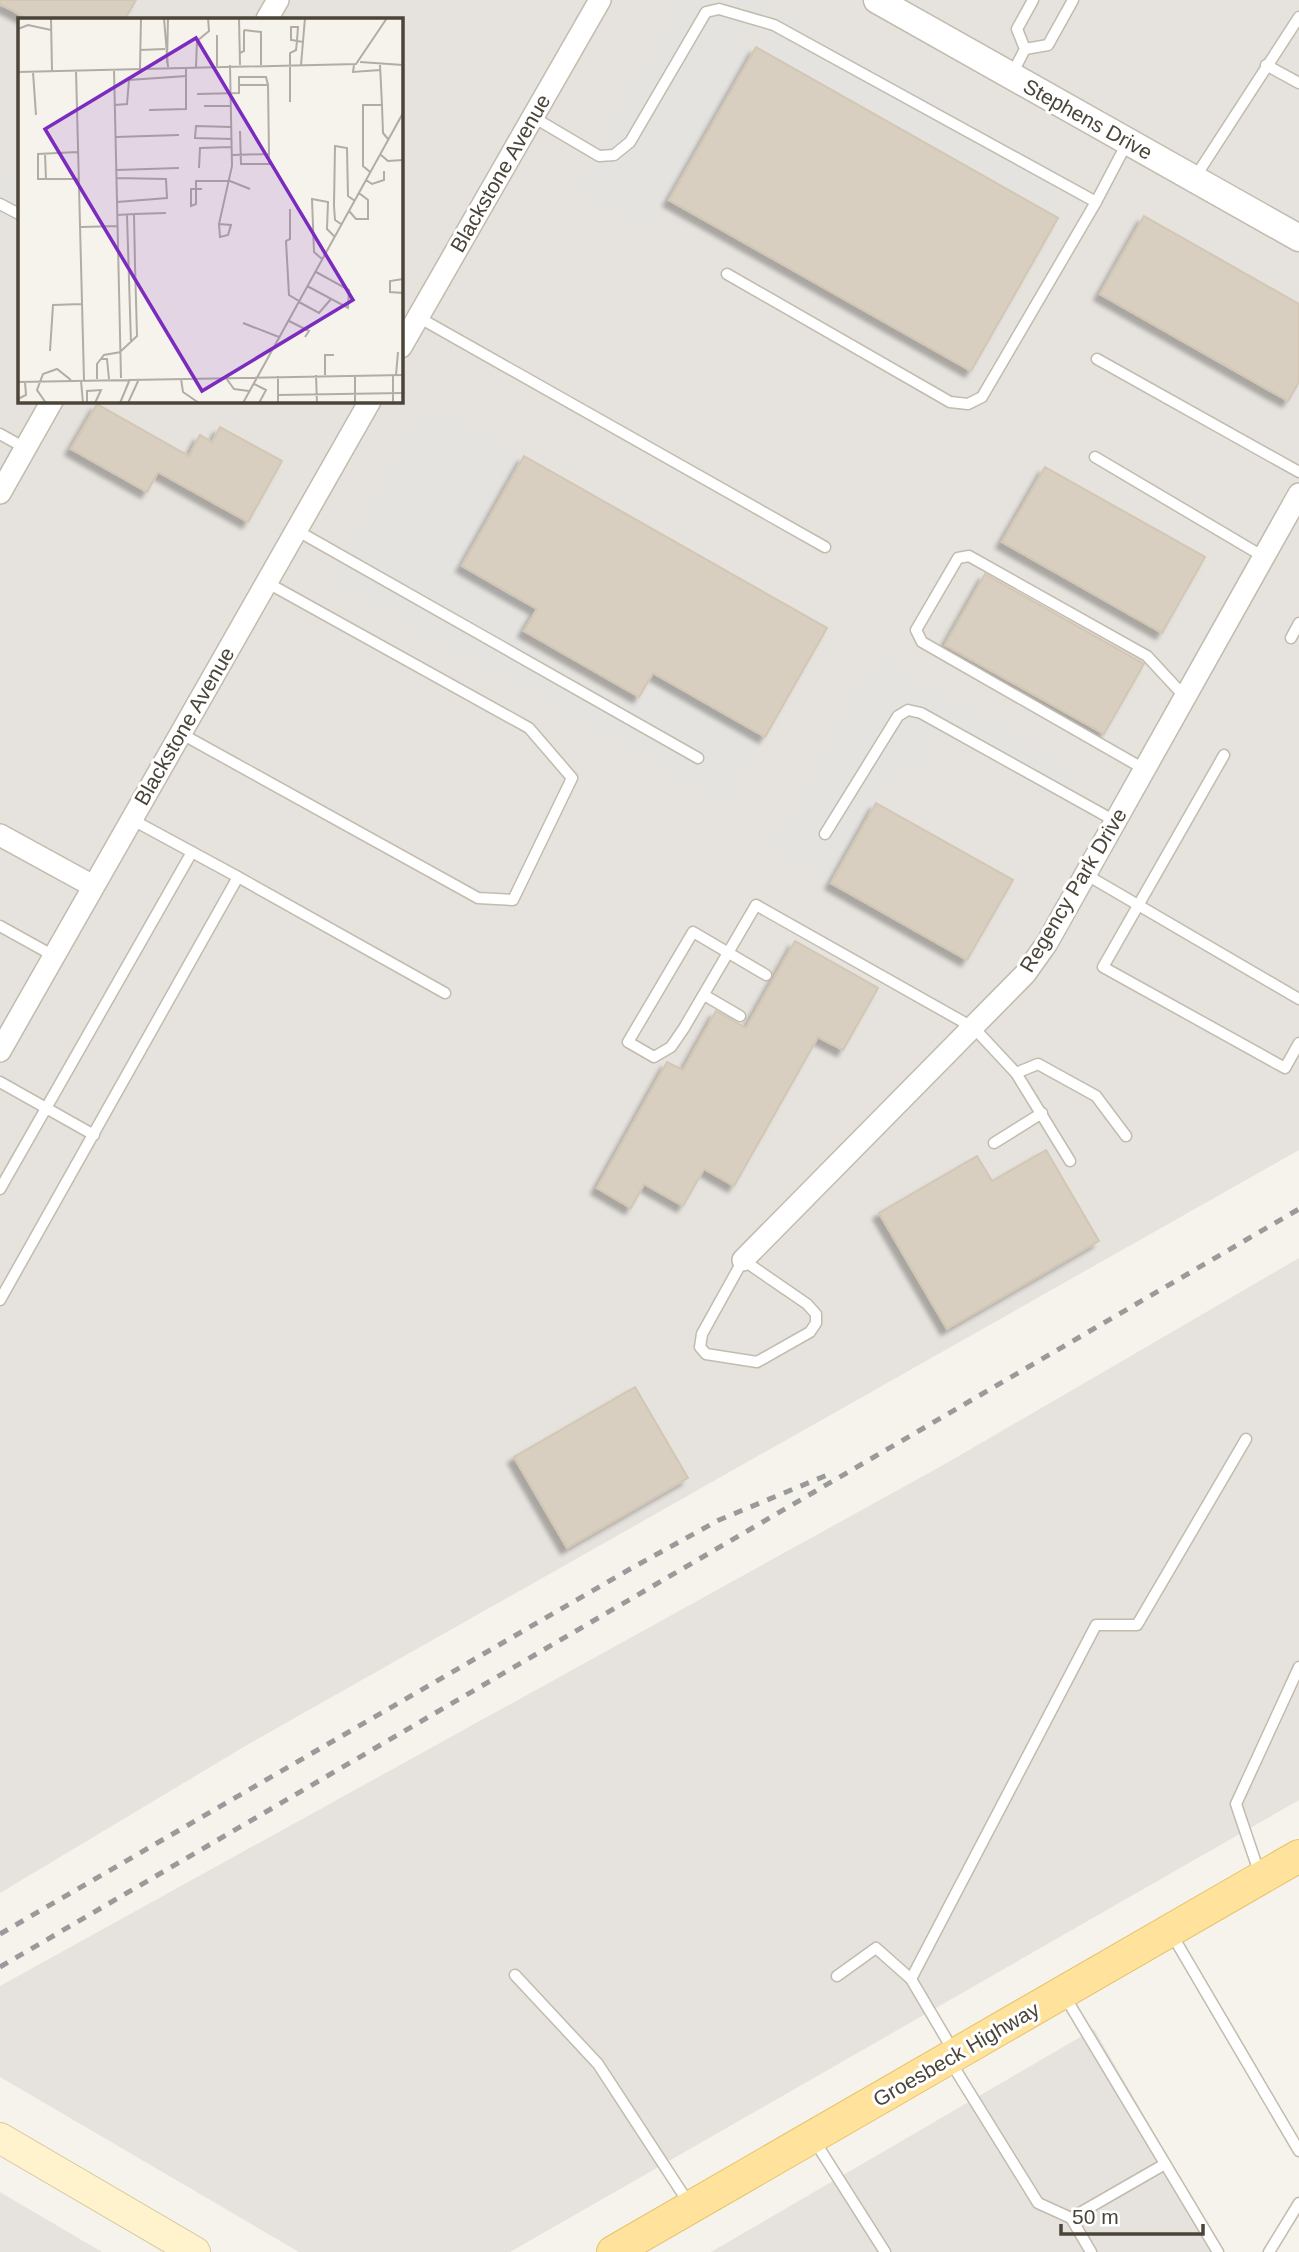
<svg xmlns="http://www.w3.org/2000/svg" width="1299" height="2252" viewBox="0 0 1299 2252" font-family="Arial,sans-serif">
  <style>
    .industrial { fill: #e6e2dd; fill-rule: evenodd }
    .parking { fill: #e5e3e0 }
    .building { fill: #d8cfc1; stroke: #d3c7b4; stroke-width: 2; filter: url(#shadow) }
    .lines { fill: none; stroke-linecap: round; stroke-linejoin: round }
    .service-casing { stroke: #c2bbae; stroke-width: 13 }
    .minor-casing { stroke: #c2bbae; stroke-width: 24 }
    .tertiary-casing { stroke: #c2bbae; stroke-width: 29 }
    .secondary-casing { stroke: #d6c79b; stroke-width: 32 }
    .primary-casing { stroke: #e6c16a; stroke-width: 34 }
    .service { stroke: #fff; stroke-width: 10 }
    .minor { stroke: #fff; stroke-width: 21 }
    .tertiary { stroke: #fff; stroke-width: 26 }
    .secondary { stroke: #fff3cd; stroke-width: 30 }
    .primary { stroke: #ffe39c; stroke-width: 32 }
    .rail { stroke: #9a9a9a; stroke-width: 5; stroke-dasharray: 9 9; stroke-linecap: butt }
    .labels { text-anchor: middle; dominant-baseline: central; stroke-width: 6; stroke-linejoin: round; paint-order: stroke }
    .street-label { font-size: 21px; fill: #4b4439; stroke: #fff }
    .inset-road { fill: none; stroke: #b2ada4; stroke-width: 2 }
    .view { fill: #7b2cbf; fill-opacity: 0.15; stroke: #7b2cbf; stroke-width: 3.5 }
    .inset-edge { fill: none; stroke: #4b4439; stroke-width: 3.5 }
  </style>
  <defs>
    <filter id="shadow"><feDropShadow dx="-6" dy="6" stdDeviation="2" flood-color="#0004"/></filter>
  </defs>
  <rect width="100%" height="100%" fill="#f6f3ec"/>
  <!-- industrial -->
  <g class="industrial">
    <path d="M0,0H1299V1150L247,1745L0,1893ZM19,19H401V401H19Z"/>
    <path d="M1299,1258V1800L510,2252H299L0,2077V1986L945,1464Z"/>
    <path d="M1094,2029L1223,2252H711Z"/>
    <path d="M0,2192L102,2252H0Z"/>
  </g>
  <!-- parking -->
  <g class="parking">
    <path d="M682,0H757L1068,176L1048,212L758,48L766,35L751,26L743,33L740,46L750,53L650,233L573,190Z"/>
    <path d="M0,173L19,184V197L0,230Z"/>
    <path d="M428,403L524,457L462,565L536,608L519,638L521,644L627,703L631,701L636,704L652,674L763,738L728,799L723,801L329,579Z"/>
    <path d="M878,656L1077,769L1058,801L962,744L946,740L935,742L927,749L913,774L901,768L880,805L876,804L831,883L770,847Z"/>
  </g>
  <!-- building -->
  <g class="building">
    <path d="M0,0H136L125,19H28L0,4Z"/>
    <path d="M756,47L1058,218L971,371L669,200Z"/>
    <path d="M1144,216L1299,304V382L1288,401L1100,294Z"/>
    <path d="M97,404L189,456L200,435L212,442L220,427L282,461L248,522L158,472L147,492L71,449Z"/>
    <path d="M524,456L827,628L765,737L653,673L639,697L524,631L537,609L462,566Z"/>
    <path d="M1045,467L1205,557L1162,633L1002,542Z"/>
    <path d="M985,574L1144,664L1104,734L945,645Z"/>
    <path d="M876,803L1013,880L967,960L831,883Z"/>
    <path d="M795,941L878,988L843,1050L818,1037L734,1186L704,1169L683,1206L644,1184L631,1208L597,1188L667,1062L683,1070L716,1011L746,1028Z"/>
    <path d="M1046,1150L1099,1241L947,1329L879,1213L977,1156L992,1181Z"/>
    <path d="M635,1387L688,1478L567,1548L514,1457Z"/>
  </g>
  <g class="lines">
    <!-- service casing -->
    <g class="service-casing">
      <g id="service">
        <path d="M1025,49L1048,45L1073,0"/>
        <path d="M1266,65L1299,83"/>
        <path d="M1011,76L1025,49L1017,29L1033,0"/>
        <path d="M533,117L599,156L614,155L630,142L706,12L719,9L774,25L1096,202L1128,141"/>
        <path d="M1194,179L1299,17"/>
        <path d="M0,204L19,214"/>
        <path d="M727,274L950,402L968,404L982,397L1096,202"/>
        <path d="M418,317L825,547"/>
        <path d="M1097,359L1299,472"/>
        <path d="M0,434L25,448"/>
        <path d="M1095,457L1264,557"/>
        <path d="M296,530L698,758"/>
        <path d="M1291,638L1299,623"/>
        <path d="M180,733L478,898L513,900L572,778L529,728L266,582"/>
        <path d="M1224,755L1103,967L1285,1068L1299,1043"/>
        <path d="M1144,769L922,642L916,630L958,558L969,556L1147,656L1185,697"/>
        <path d="M825,834L898,716L908,710L921,713L1115,821"/>
        <path d="M1085,874L1299,999"/>
        <path d="M238,877L445,993"/>
        <path d="M0,926L54,956"/>
        <path d="M766,975L693,932L628,1042L654,1057L671,1047L684,1028L756,905L974,1028L1016,1073L1070,1161"/>
        <path d="M704,995L740,1016"/>
        <path d="M1016,1073L1038,1064L1096,1096L1126,1136"/>
        <path d="M0,1082L94,1135"/>
        <path d="M994,1143L1042,1113"/>
        <path d="M0,1189L192,852"/>
        <path d="M743,1260L807,1304L816,1314V1323L810,1332L757,1362L706,1354L700,1347L702,1334Z"/>
        <path d="M0,1300L238,877L131,819"/>
        <path d="M1260,1875L1236,1804L1299,1667"/>
        <path d="M1171,1933L1299,2151"/>
        <path d="M515,1975L598,2064L690,2205"/>
        <path d="M837,1976L876,1948L911,1979"/>
        <path d="M1064,1995L1218,2252"/>
        <path d="M954,2052L911,1979L1096,1625H1137L1246,1439"/>
        <path d="M950,2061L1038,2203L1071,2218L1165,2164"/>
        <path d="M814,2140L885,2252"/>
        <path d="M1071,2218L1091,2252"/>
        <path d="M1269,2252L1299,2203"/>
      </g>
    </g>
    <!-- minor casing -->
    <g class="minor-casing">
      <g id="minor">
        <path d="M267,19L278,0"/>
        <path d="M401,347L600,0"/>
        <path d="M0,493L52,401"/>
        <path d="M0,835L93,886"/>
        <path d="M0,1051L370,401"/>
        <path d="M743,1260L1025,974L1047,943L1299,494"/>
      </g>
    </g>
    <!-- tertiary casing -->
    <g class="tertiary-casing">
      <path id="tertiary" d="M877,0L1299,238"/>
    </g>
    <!-- secondary casing -->
    <g class="secondary-casing">
      <path id="secondary" d="M0,2138L195,2252"/>
    </g>
    <!-- primary casing -->
    <g class="primary-casing">
      <path id="primary" d="M613,2252L1299,1856"/>
    </g>
    <!-- service -->
    <use href="#service" class="service"/>
    <!-- minor -->
    <use href="#minor" class="minor"/>
    <!-- tertiary -->
    <use href="#tertiary" class="tertiary"/>
    <!-- secondary -->
    <use href="#secondary" class="secondary"/>
    <!-- primary -->
    <use href="#primary" class="primary"/>
    <!-- rail -->
    <g class="rail">
      <path d="M0,1934L630,1569L719,1520L832,1473"/>
      <path d="M0,1967L1299,1209"/>
    </g>
  </g>
  <g class="labels">
    <!-- street labels -->
    <g class="street-label">
      <text transform="translate(1088 119) rotate(29)">Stephens Drive</text>
      <text transform="translate(500 173) rotate(-60)">Blackstone Avenue</text>
      <text transform="translate(184 726) rotate(-60)">Blackstone Avenue</text>
      <text transform="translate(1073 890) rotate(-59)">Regency Park Drive</text>
      <text transform="translate(956 2054) rotate(-30)">Groesbeck Highway</text>
    </g>
  </g>
  <!-- overview -->
  <g transform="translate(18 18)">
    <rect width="385" height="385" fill="#f6f3ec"/>
    <path class="inset-road" d="M33,0L34,53M146,0L150,49M221,0L222,47M0,11L10,7L33,12M226,12L243,14V47M199,17V48M122,32L147,31M222,35L226,33V12M342,44L385,47M149,45L150,0M283,47L287,0M336,47L335,54L362,52M362,47L364,87M178,49L179,23L191,13L190,0M122,50L123,0M96,51L103,360M58,52L66,362M0,54L338,46L369,0M15,54L18,97M221,67V59H248L250,67M179,76L221,75V67H250L251,136L214,137M272,84V35L278,32L279,23L280,9H273V22H274L279,23L285,24M97,87L109,86L111,62L168,58V49M186,88H213M131,92L168,91V58M213,109L178,108L177,120L214,121M222,113L223,146H251V136M98,119L161,117M60,134L20,136V161H61M27,135L28,162M363,137L370,143L385,142M181,150L182,130L214,129M98,152L161,150M352,154L345,148V87H364L365,115L370,121M98,160L148,161L149,180L99,184M348,162L354,166L366,162V153M184,171H173V188L178,186V163H212L232,171M272,191V221L268,223L271,277L281,283M331,193L338,201H350V182L341,175M116,196L148,195M99,197L116,196L117,247L119,318L103,333M109,197L113,325M201,206L213,207L210,217L202,219L201,206L214,148L212,47M323,206L317,202L316,188L317,128L329,130L330,178L337,183M63,209L100,208M304,241L296,234L294,181L310,184L309,211L317,219M385,261L372,263V274L385,275M289,268L330,290L331,272L298,254M281,284L301,295L313,281M271,303L291,313L287,319M225,305L261,319M32,333L35,287L64,286M84,341H89L91,361M298,357L299,385M307,357V337H316M375,357V385M378,357L380,334M260,358V385M337,358V385M208,360L216,371L231,373M79,361V346L86,337L103,334M163,361L165,374L181,385M63,363L65,385M0,364L385,357M236,366L248,372L241,385M260,377L385,375M0,381L8,377L7,364M28,385L19,372L25,356L39,351L53,362M69,385V373L83,372L77,385M102,385L112,361M110,385L121,361M225,385L385,95"/>
    <path class="view" d="M178,20L335,282L184,373L27,111Z"/>
    <rect width="385" height="385" class="inset-edge"/>
  </g>
  <!-- scale -->
  <path d="M1061 2224v10h142v-10" fill="none" stroke="#4b4439" stroke-width="3.5"/>
  <text x="1072" y="2224" font-size="21" fill="#4b4439" stroke="#ffffff" stroke-width="5" paint-order="stroke">50 m</text>
</svg>
